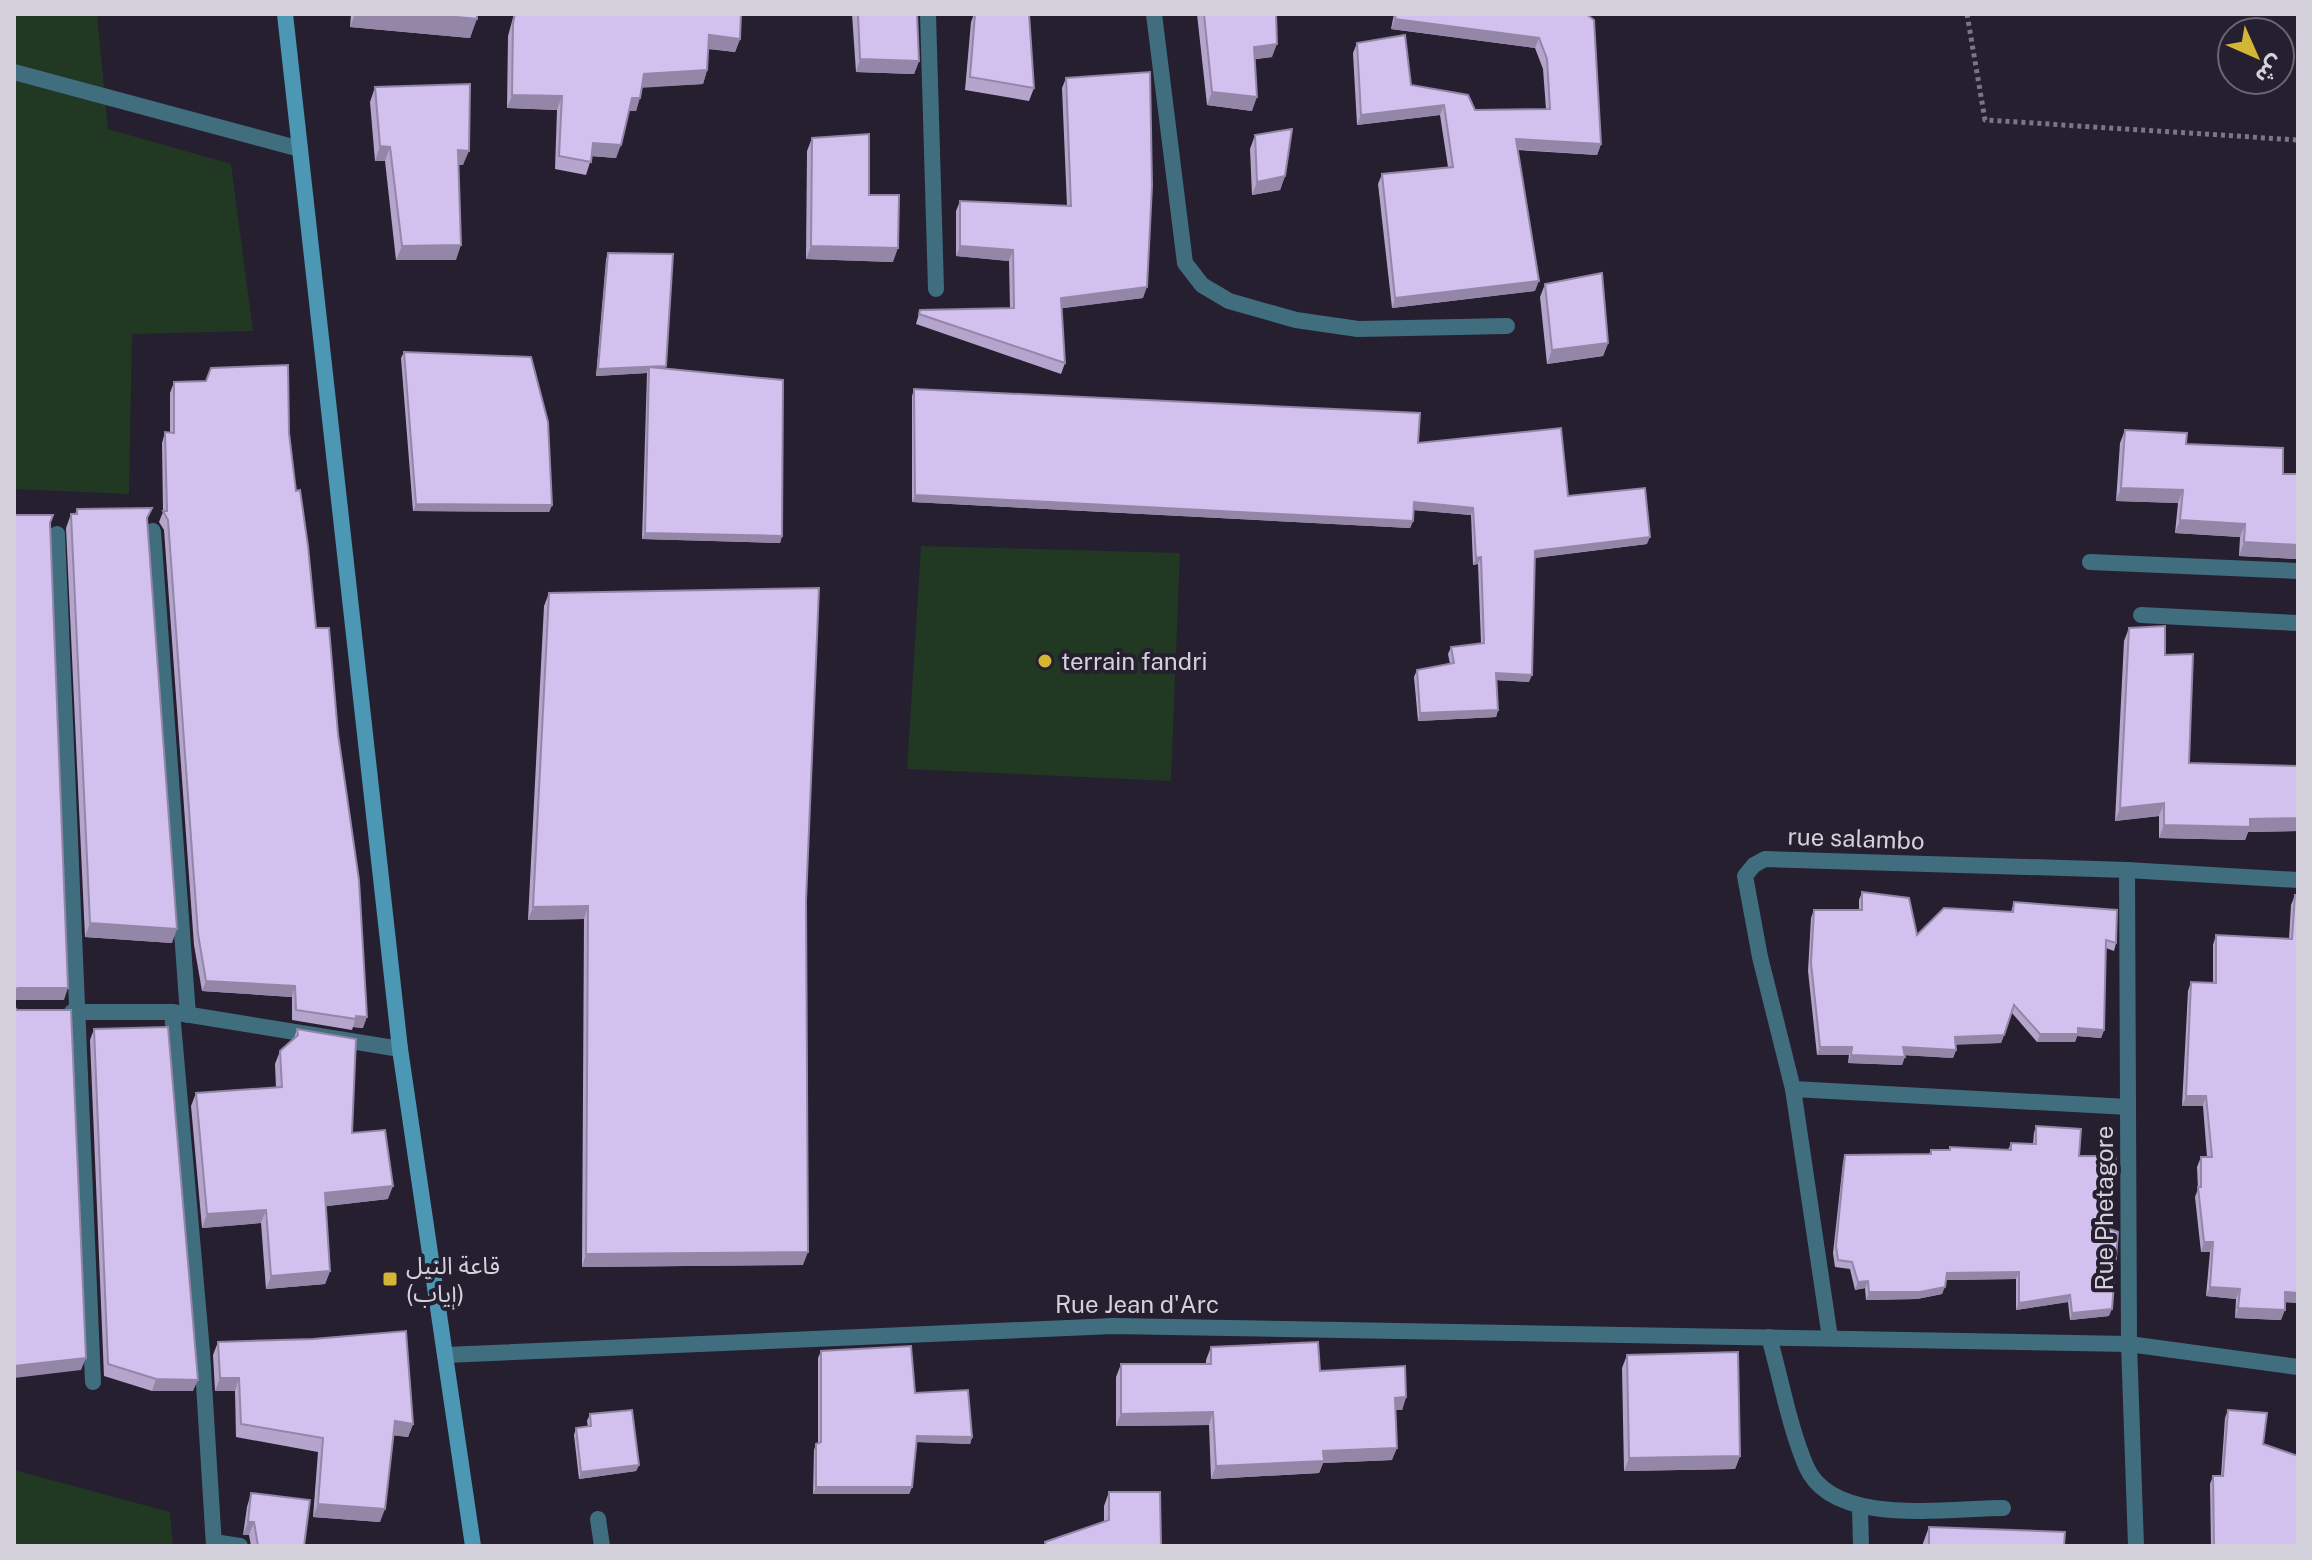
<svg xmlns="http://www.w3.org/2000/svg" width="2312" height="1560" viewBox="0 0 2312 1560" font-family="'Public Sans','Noto Sans Arabic',sans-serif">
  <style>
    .green { fill: #213822 }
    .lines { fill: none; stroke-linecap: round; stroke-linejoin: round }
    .path { stroke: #7b7684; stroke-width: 5; stroke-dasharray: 4 4; stroke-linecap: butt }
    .service { stroke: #406e7f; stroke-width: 16 }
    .minor { stroke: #406e7f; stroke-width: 16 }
    .secondary { stroke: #4c98b4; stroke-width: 16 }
    .wall { fill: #b5a5cd }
    .shaded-wall { fill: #9386a7 }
    .building { fill: #d2c0ee; stroke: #9386a7; stroke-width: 2 }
    .poi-dot { fill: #d3b635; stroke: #251f2f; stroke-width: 3 }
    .labels { text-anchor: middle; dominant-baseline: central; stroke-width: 8; stroke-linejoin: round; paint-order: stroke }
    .poi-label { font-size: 24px; fill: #d5d1dc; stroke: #251f2f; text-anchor: start }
    .street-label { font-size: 24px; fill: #d5d1dc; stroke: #251f2f }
  </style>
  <rect width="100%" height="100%" fill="#251f2f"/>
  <!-- green -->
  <g class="green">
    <path d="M14,14H97L108,129L231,164L253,331L132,334L129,494L14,489Z"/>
    <path d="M921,546L1180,553L1171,781L907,769Z"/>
    <path d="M14,1470L170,1512L173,1546H14Z"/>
  </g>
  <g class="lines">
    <!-- path -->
    <path class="path" d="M1967,14L1985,120L2298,140"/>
    <!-- service -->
    <g class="service">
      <path d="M1769,1337C1781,1379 1789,1426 1806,1466C1832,1528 1948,1508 2003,1508"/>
      <path d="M1860,1509L1861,1546"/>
    </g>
    <!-- minor -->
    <g class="minor">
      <path d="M928,14L936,289"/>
      <path d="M1154,14L1185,263L1202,285L1229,301L1296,320L1358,329L1507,326"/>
      <path d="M14,72L300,149"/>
      <path d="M153,531L188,1015"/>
      <path d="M57,534L93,1382"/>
      <path d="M2090,562L2298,571"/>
      <path d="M2141,615L2298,623"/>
      <path d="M2127,870L2129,1344L2136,1546"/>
      <path d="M72,1012H172L400,1049"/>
      <path d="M172,1012L202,1352L214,1546"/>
      <path d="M1793,1089L2128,1107"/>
      <path d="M1830,1338L1793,1089L1760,957L1745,876L1754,865L1765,859L2127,870L2298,880"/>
      <path d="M445,1355L1113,1326L2129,1344L2298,1367"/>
      <path d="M598,1519L602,1546"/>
      <path d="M214,1542L240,1546"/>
    </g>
    <!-- secondary -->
    <path class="secondary" d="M285,14L400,1049L473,1546"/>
  </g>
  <!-- wall -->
  <g class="wall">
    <path d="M351,14H477L470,38L350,27Z"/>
    <path d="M514,14H741L740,39L735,52L708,49L707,70L703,84L642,87L636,111H629L616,158L592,156L586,175L555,169L557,110L507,108L508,36Z"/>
    <path d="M852,14H917L919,61L914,74L856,72Z"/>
    <path d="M974,14H1029L1034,88L1029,101L965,90L971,22Z"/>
    <path d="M1197,14H1276L1272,57L1255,59L1252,111L1207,105Z"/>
    <path d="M1394,14H1586L1601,144L1597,155L1518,150L1535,291L1392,308L1378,184L1382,174L1448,167L1440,115L1357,125L1353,53L1357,43L1411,85L1475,110L1546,109L1543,69L1535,48L1391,29Z"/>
    <path d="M1066,78L1143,298L1062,308L1065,363L1061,374L916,324L920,310L1010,308L1009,261L956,256V211L960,201L1067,206L1062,88Z"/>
    <path d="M375,87L463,165H458L456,260H396L385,161H375L370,102Z"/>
    <path d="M1255,135L1285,176L1280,190L1252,195L1250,149Z"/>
    <path d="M812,138L869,195L893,262L806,259L807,151Z"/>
    <path d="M608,253L666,366L665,368L782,536L780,543L642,539L647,373L596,376L606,260Z"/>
    <path d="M1545,284L1608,343L1603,356L1547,364L1540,297Z"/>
    <path d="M404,352L552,505L549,512L413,511L401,358Z"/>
    <path d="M174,382L289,433L296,491L316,628L363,1028L353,1027L352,1030L292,1020V997L202,991L194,945L164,530L159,522L163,512L162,443L165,432L170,433V393Z"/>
    <path d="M914,389L1418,443L1568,496L1647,544L1535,558L1529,682L1496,680L1498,710L1496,717L1418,721L1414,677L1417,670L1450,664L1448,654L1451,647L1481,643L1478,564L1473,565L1471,515L1414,510L1413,521L1410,528L912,502V396Z"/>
    <path d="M2125,430L2186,444L2283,474H2298V559L2239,556L2240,537L2175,533L2178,503L2116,501L2120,443Z"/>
    <path d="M77,509L147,521L172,943L85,937L66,528L71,514H75Z"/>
    <path d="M549,593L806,901L803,1265L582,1267L584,919L528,920L544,606Z"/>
    <path d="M2129,628L2165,655L2189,763L2298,766V831L2248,832L2245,840L2159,838V816L2115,821L2124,641Z"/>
    <path d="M1862,892L1917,935L2011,912L2014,902L2116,943L2114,951L2106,948L2104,1030L2101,1038L2077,1036L2075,1042H2037L2012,1013L2001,1043L1955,1044L1956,1050L1953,1058L1905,1055L1902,1065L1848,1063L1849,1055H1817L1808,971L1811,918L1814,910H1859V900Z"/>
    <path d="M2295,895L2298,1303L2285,1302L2281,1320L2235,1318L2236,1299L2206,1296L2210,1252H2201L2195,1197L2198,1189L2197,1167L2201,1157H2207L2203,1106H2182L2188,991L2191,982L2213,983V945L2216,935L2289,939L2291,905Z"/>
    <path d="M94,1029L193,1391H152L104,1376L90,1040Z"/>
    <path d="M297,1029L388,1199L326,1206L330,1271L325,1284L266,1289L261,1223L202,1228L191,1106L196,1093L276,1088L275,1064L280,1051L294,1038Z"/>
    <path d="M2036,1126L2079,1156L2110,1229L2109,1316L2070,1320L2068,1302L2016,1310V1279L1946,1280L1942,1294L1917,1299L1866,1300L1865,1288L1855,1290L1850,1269L1835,1267L1833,1253L1843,1162L1845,1155L1929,1154L1931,1150H1949L1950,1147L2008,1150L2011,1143L2033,1144L2034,1133Z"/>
    <path d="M218,1342L413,1424L408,1437L393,1435L380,1522L313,1517L318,1452L236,1437L235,1391H215L213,1355Z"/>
    <path d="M1211,1347L1320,1371L1406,1397L1402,1410H1395L1392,1460L1323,1463L1319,1473L1211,1479L1209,1425L1116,1426V1377L1121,1364H1206V1360Z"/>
    <path d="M821,1351L915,1393L972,1437L970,1444L917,1442L912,1487L909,1494H813L814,1450L816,1444L818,1443V1358Z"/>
    <path d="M1627,1355L1740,1456L1735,1469L1624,1471L1622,1368Z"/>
    <path d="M2228,1410L2263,1444L2298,1546H2211L2210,1484L2213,1476H2221L2225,1418Z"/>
    <path d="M590,1414L639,1465L636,1471L579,1479L574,1435L576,1428L588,1427L587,1421Z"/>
    <path d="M1109,1492L1161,1546H1044L1045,1542L1104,1522V1506Z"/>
    <path d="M251,1493L304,1546H251L249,1535H243L247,1507Z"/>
    <path d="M1929,1527L2064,1546H1922Z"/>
  </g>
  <!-- shaded-wall -->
  <g class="shaded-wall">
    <path d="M355,14H426L477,19L470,38L350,27Z"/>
    <path d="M1395,19L1539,38L1535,48L1391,29Z"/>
    <path d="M709,35L740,39L735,52L704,48Z"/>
    <path d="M1277,44L1272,57L1250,60L1254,47Z"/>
    <path d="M860,59L919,61L914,74L856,72Z"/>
    <path d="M707,70L703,84L639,88L644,74Z"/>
    <path d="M1212,92L1257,97L1252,111L1207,105Z"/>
    <path d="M512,95L562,96L557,110L507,108Z"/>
    <path d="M632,98H640L636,111H627Z"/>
    <path d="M1444,105L1440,115L1357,125L1361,115Z"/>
    <path d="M1516,139L1601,144L1597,155L1512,149Z"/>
    <path d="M593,143L621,145L616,158L589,156Z"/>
    <path d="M380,146L390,147L385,161H375Z"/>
    <path d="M458,150L469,151L463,165H452Z"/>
    <path d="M1285,176L1280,190L1252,195L1257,182Z"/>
    <path d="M461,245L456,260H396L402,246Z"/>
    <path d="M811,246L898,248L893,262L806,259Z"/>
    <path d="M960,246L1013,250L1009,261L956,256Z"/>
    <path d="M1539,281L1535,291L1392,308L1395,298Z"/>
    <path d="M1147,287L1143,298L1057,309L1061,298Z"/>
    <path d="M1608,343L1603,356L1547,364L1552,350Z"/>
    <path d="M666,366L663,373L649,367L647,373L596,376L598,369Z"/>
    <path d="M2121,488L2183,490L2178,503L2116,501Z"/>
    <path d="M915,495L1413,521L1410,528L912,502Z"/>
    <path d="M1414,502L1473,508L1471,515L1412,510Z"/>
    <path d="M416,504L552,505L549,512L413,511Z"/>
    <path d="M2180,520L2245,524L2240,537L2175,533Z"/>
    <path d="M645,533L782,536L780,543L642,539Z"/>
    <path d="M1650,537L1647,544L1532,558L1535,551Z"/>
    <path d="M2244,542L2298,545V559L2239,556Z"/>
    <path d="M1481,557L1478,564L1473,565L1476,558Z"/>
    <path d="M1496,673L1532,675L1529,682L1493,680Z"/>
    <path d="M1498,710L1496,717L1418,721L1420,713Z"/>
    <path d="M2164,803L2159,816L2115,821L2120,808Z"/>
    <path d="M2298,818V831L2248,832L2245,840L2159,838L2164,825L2250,819Z"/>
    <path d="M588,906L584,919L528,920L533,907Z"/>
    <path d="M90,923L177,929L172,943L85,937Z"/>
    <path d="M206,981L295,986L292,997L202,991Z"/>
    <path d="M18,988H68L64,1000H14V990Z"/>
    <path d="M356,1016L367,1017L363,1028L353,1027Z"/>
    <path d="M2078,1028L2104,1030L2101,1038L2077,1036L2075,1042H2037L2040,1034Z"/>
    <path d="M2004,1035L2001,1043L1952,1045L1955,1037Z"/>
    <path d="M1820,1047H1852L1849,1055H1817Z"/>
    <path d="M1903,1047L1956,1050L1953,1058L1900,1055Z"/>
    <path d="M1851,1055L1905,1057L1902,1065L1848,1063Z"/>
    <path d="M2186,1096H2206L2203,1106H2182Z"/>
    <path d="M393,1186L388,1199L320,1207L325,1193Z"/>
    <path d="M266,1210L261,1223L202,1228L207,1214Z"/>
    <path d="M2204,1242H2213L2210,1252H2201Z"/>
    <path d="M808,1252L803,1265L582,1267L586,1254Z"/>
    <path d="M330,1271L325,1284L266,1289L271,1276Z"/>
    <path d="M2019,1272L2016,1279L1944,1280L1947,1273Z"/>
    <path d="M1868,1281L1865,1288L1855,1290L1858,1282Z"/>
    <path d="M1945,1287L1942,1294L1917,1299L1866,1300L1869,1292Z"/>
    <path d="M2210,1287L2240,1289L2236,1299L2206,1296Z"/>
    <path d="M2285,1292L2298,1293V1303L2282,1302Z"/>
    <path d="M2070,1295L2068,1302L2016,1310L2019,1303Z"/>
    <path d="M2238,1308L2285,1310L2281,1320L2235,1318Z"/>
    <path d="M2112,1309L2109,1316L2070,1320L2072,1313Z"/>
    <path d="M86,1358L81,1370L14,1378V1366Z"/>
    <path d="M220,1378H239L235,1391H215Z"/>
    <path d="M156,1379L198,1380L193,1391H152Z"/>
    <path d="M1406,1397L1402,1410H1390L1395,1398Z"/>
    <path d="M1213,1412L1209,1425L1116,1426L1121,1414Z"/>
    <path d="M395,1421L413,1424L408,1437L390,1435Z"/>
    <path d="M917,1436L972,1437L970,1444L915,1442Z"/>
    <path d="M1397,1448L1392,1460L1323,1463L1319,1473L1211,1479L1216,1466L1323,1451Z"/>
    <path d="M1740,1456L1735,1469L1624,1471L1629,1458Z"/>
    <path d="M639,1465L636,1471L579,1479L581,1472Z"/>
    <path d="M816,1487H912L909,1494H813Z"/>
    <path d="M318,1504L385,1509L380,1522L313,1517Z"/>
    <path d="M248,1522H254L249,1535H243Z"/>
  </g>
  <!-- building -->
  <g class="building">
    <path d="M426,14H477V19Z"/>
    <path d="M515,14H741L740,39L709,35L707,70L644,74L640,98H632L621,145L593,143L591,162L559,156L562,96L512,95L513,23Z"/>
    <path d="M858,14H917L919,61L860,59Z"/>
    <path d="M975,14H1029L1034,88L970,77Z"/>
    <path d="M1204,14H1276L1277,44L1254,47L1257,97L1212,92Z"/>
    <path d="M1396,14H1586L1594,20L1601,144L1516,139L1539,281L1395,298L1382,174L1453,167L1444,105L1361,115L1357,43L1405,35L1411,85L1468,95L1475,110L1550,109L1547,59L1539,38L1395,19Z"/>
    <path d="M1150,72L1152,186L1147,287L1061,298L1065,363L919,314L920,310L1014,308L1013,250L960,246V201L1071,206L1066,78Z"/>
    <path d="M470,84L469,151L458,150L461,245L402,246L390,147L380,146L375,87Z"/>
    <path d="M1292,129L1285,176L1257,182L1255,135Z"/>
    <path d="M869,134V195H899L898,248L811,246L812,138Z"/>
    <path d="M608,253L673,254L666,366L598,369Z"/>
    <path d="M1602,273L1608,343L1552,350L1545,284Z"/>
    <path d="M404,352L531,357L548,422L552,505L416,504Z"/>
    <path d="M288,365L289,433L296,491L300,490L308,546L316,628H329L338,734L359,880L367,1017L356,1016V1019L296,1010L295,986L206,981L198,934L168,520L163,511H167L165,432L174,433V382L206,381L211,368Z"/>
    <path d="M649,367L783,380L782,536L645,533Z"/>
    <path d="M914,389L1420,413L1418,443L1561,428L1568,496L1645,488L1650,537L1535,551L1532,675L1496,673L1498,710L1420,713L1417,670L1454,663L1451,647L1484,643L1481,557L1476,558L1473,508L1414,502L1413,521L915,495Z"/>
    <path d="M2125,430L2187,433L2186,444L2283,448V474H2298V545L2244,542L2245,524L2180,520L2183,490L2121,488Z"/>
    <path d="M152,508L147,518L177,929L90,923L71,514H77V509Z"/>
    <path d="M14,515H53L50,523L68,988H18L14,990Z"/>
    <path d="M819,588L806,901L808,1252L586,1254L588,906L533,907L549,593Z"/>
    <path d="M2165,626V655L2193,654L2189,763L2298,766V818L2250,819V827L2164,825V803L2120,808L2129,628Z"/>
    <path d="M1862,892L1909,898L1917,935L1944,908L2013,912L2014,902L2117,910L2116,943L2106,940L2104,1030L2078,1028V1034H2040L2014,1005L2004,1035L1955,1037L1956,1050L1903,1047L1905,1057L1851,1055L1852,1047H1820L1811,963L1814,910H1862Z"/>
    <path d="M2295,895H2298V1293L2285,1292V1310L2238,1308L2240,1289L2210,1287L2213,1242H2204L2198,1187H2201V1157H2212L2206,1096H2186L2191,982L2216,983V935L2292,939Z"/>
    <path d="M14,1006L17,1010H71L86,1358L14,1366Z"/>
    <path d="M168,1027L198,1380L156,1379L108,1364L94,1029Z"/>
    <path d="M297,1029L356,1039L352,1133L385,1130L393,1186L325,1193L330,1271L271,1276L266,1210L207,1214L196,1093L282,1087L280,1051L298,1035Z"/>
    <path d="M2036,1126L2081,1129L2079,1156H2116L2110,1229L2118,1232L2112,1309L2072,1313L2070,1295L2019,1303V1272L1947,1273L1945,1287L1920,1292H1869L1868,1281L1858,1282L1852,1262L1838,1260L1836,1246L1845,1155L1931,1154V1150H1950V1147L2011,1150V1143L2036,1144Z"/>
    <path d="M406,1331L413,1424L395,1421L385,1509L318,1504L323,1438L241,1424L239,1378H220L218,1342L313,1339Z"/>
    <path d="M1318,1342L1320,1371L1405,1366L1406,1397L1395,1398L1397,1448L1323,1451L1324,1461L1216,1466L1213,1412L1121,1414V1364H1211V1347Z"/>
    <path d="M911,1346L915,1393L968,1390L972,1437L917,1436L912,1487H816V1444L821,1442V1351Z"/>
    <path d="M1738,1352L1740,1456L1629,1458L1627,1355Z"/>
    <path d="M632,1410L639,1465L581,1472L576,1428L591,1426L590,1414Z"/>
    <path d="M2228,1410L2267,1413L2263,1444L2298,1456V1546H2214L2213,1476H2223Z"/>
    <path d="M1109,1492H1160L1161,1546H1046L1045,1542L1109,1520Z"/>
    <path d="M251,1493L310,1500L304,1546H258L254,1522H248Z"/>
    <path d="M1929,1527L2065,1532L2064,1546H1929Z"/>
  </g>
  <!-- markers -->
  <g class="poi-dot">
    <circle cx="1045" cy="661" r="8"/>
    <rect x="382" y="1271" width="16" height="16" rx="4"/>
  </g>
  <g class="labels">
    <!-- poi labels -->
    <g class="poi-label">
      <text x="1061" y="661">terrain fandri</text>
      <text x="406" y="1265">قاعة النيل<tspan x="406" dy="28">(إياب)</tspan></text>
    </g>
    <!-- street labels -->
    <g class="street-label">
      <text transform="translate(1856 838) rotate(2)">rue salambo</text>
      <text transform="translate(2104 1208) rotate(-90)">Rue Phetagore</text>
      <text x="1137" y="1304">Rue Jean d'Arc</text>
    </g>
  </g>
  <!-- border -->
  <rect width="2312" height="1560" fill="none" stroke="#d5d1dc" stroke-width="32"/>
  <!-- north arrow -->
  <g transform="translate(2256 56) rotate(135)"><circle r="38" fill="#251f2f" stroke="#6b6674" stroke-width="2"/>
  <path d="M0-6L14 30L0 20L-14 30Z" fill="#d3b635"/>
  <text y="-12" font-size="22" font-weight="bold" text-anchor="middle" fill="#d5d1dc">ش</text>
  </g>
</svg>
